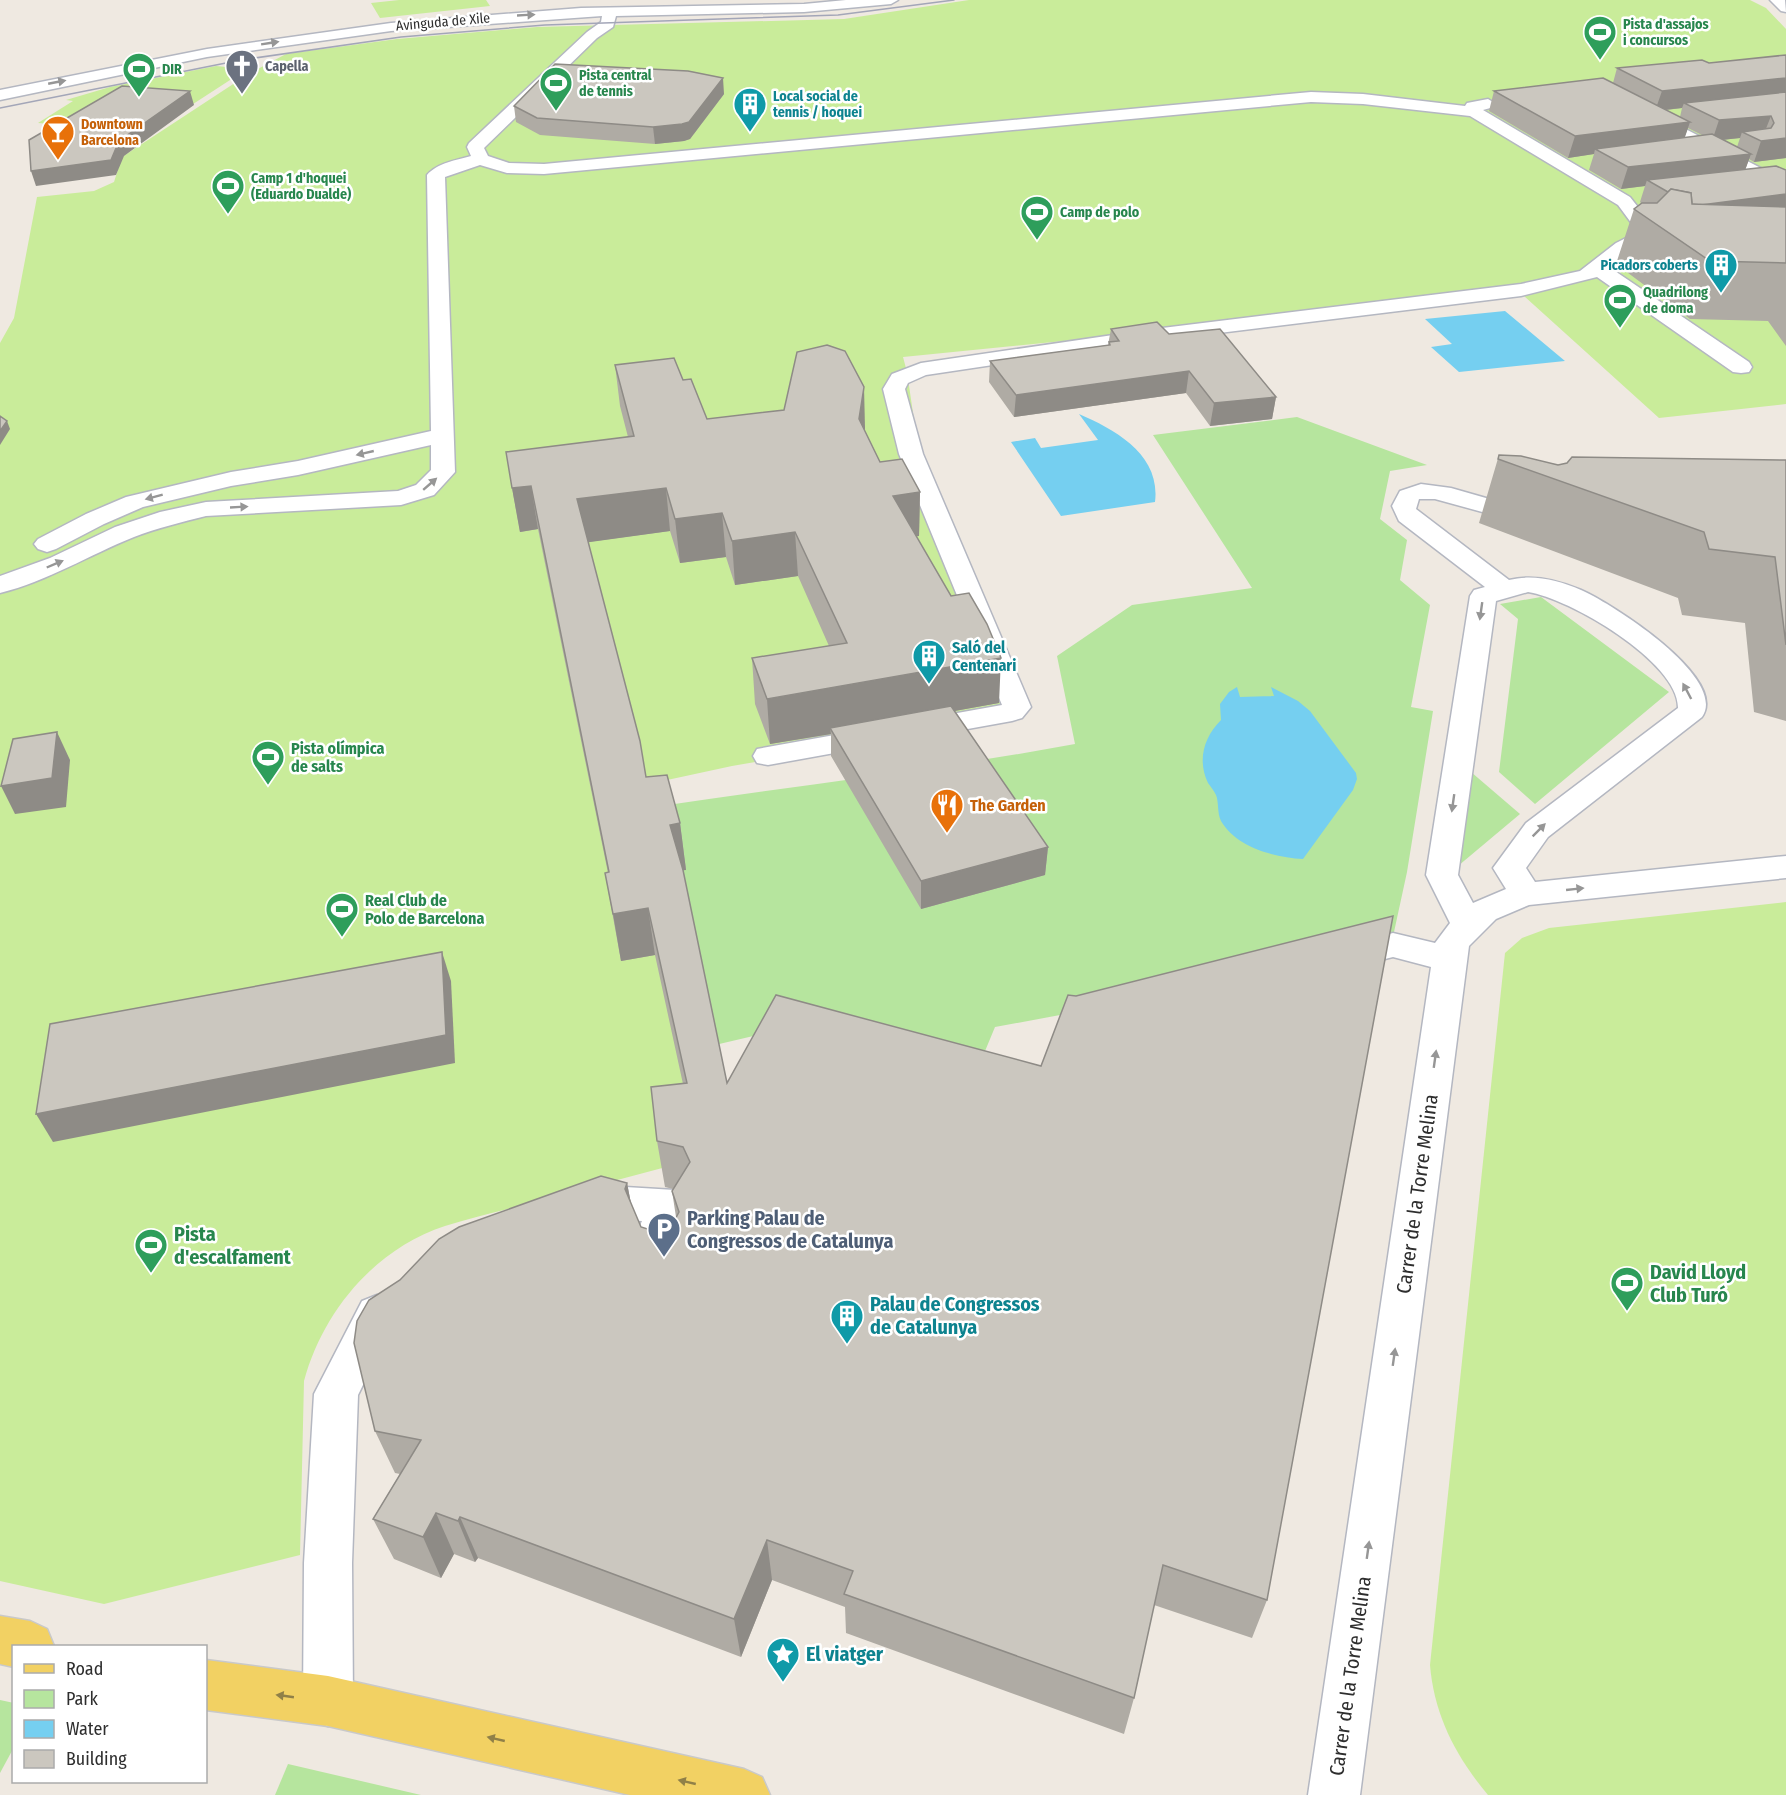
<svg xmlns="http://www.w3.org/2000/svg" width="1786" height="1795" viewBox="0 0 1786 1795" font-family="'Fira Sans Condensed',sans-serif">
  <style>
    .green { fill: #b6e59e }
    .pitch { fill: #c9ec9a }
    .water { fill: #75cff0 }
    .lines { fill: none; stroke-linecap: round; stroke-linejoin: round }
    .minor-casing { stroke: #b4b7c1; stroke-width: 3 }
    .major-casing { stroke: #c9c9c9; stroke-width: 3 }
    .minor { fill: #fff; fill-rule: evenodd }
    .major { fill: #f2d163; fill-rule: evenodd }
    .tram { stroke: #a3a6b8; stroke-width: 1.5 }
    .wall { fill: #afaba4; fill-rule: evenodd }
    .shaded-wall { fill: #8e8b86 }
    .building { fill: #cbc7bf; stroke: #8e8b86; stroke-width: 1.5 }
    .oneway { fill: #969696 }
    .oneway2 { fill: #908048 }
    .labels { text-anchor: middle; dominant-baseline: central; stroke-width: 5; stroke-linejoin: round; paint-order: stroke }
    .far-street-label { font-size: 14px; fill: #2e2e2e; stroke: #fff }
    .far-leisure-label { font-size: 14px; font-weight: bold; fill: #27864d; stroke: #fff; text-anchor: start }
    .far-worship-label { font-size: 14px; font-weight: bold; fill: #5b616d; stroke: #fff; text-anchor: start }
    .far-culture-label { font-size: 14px; font-weight: bold; fill: #0d838f; stroke: #fff; text-anchor: start }
    .far-food-label { font-size: 14px; font-weight: bold; fill: #c56008; stroke: #fff; text-anchor: start }
    .culture-label { font-size: 16px; font-weight: bold; fill: #0d838f; stroke: #fff; text-anchor: start }
    .leisure-label { font-size: 16px; font-weight: bold; fill: #27864d; stroke: #fff; text-anchor: start }
    .food-label { font-size: 16px; font-weight: bold; fill: #c56008; stroke: #fff; text-anchor: start }
    .near-street-label { font-size: 20px; fill: #2e2e2e; stroke: #fff }
    .near-service-label { font-size: 20px; font-weight: bold; fill: #4e5e75; stroke: #fff; text-anchor: start }
    .near-leisure-label { font-size: 20px; font-weight: bold; fill: #27864d; stroke: #fff; text-anchor: start }
    .near-culture-label { font-size: 20px; font-weight: bold; fill: #0d838f; stroke: #fff; text-anchor: start }
  </style>
  <rect width="100%" height="100%" fill="#efe9e1"/>
  <!-- green -->
  <g class="green">
    <path d="M1297,417L1427,465L1390,471L1380,519L1407,540L1400,580L1430,605L1411,707L1433,711L1407,872L1394,932L1071,1013L995,1027L973,1080L779,1030L715,1045L654,807C794,786 935,770 1075,744L1057,656L1132,605L1252,588L1153,435Z"/>
    <path d="M1541,597L1669,692L1535,804L1499,772L1518,619L1500,604Z"/>
    <path d="M1471,772L1520,814L1458,866Z"/>
    <path d="M0,1700L14,1703L13,1749L0,1773Z"/>
    <path d="M288,1764L421,1795H275Z"/>
  </g>
  <!-- pitch -->
  <g class="pitch">
    <path d="M399,0H486L490,6L380,18L371,3Z"/>
    <path d="M969,0H1750L1766,8L1786,29V404L1659,418L1523,295L903,357L907,372L919,454L1022,716L732,766L644,785L700,1158C647,1172 595,1186 542,1200C510,1209 477,1216 445,1226C375,1249 323,1311 304,1381L300,1555L104,1604L0,1581V343L14,318L37,197L94,191L114,182L122,157L250,73L286,54L397,39L537,27L844,19Z"/>
    <path d="M216,66L247,69L150,132L38,123L73,101L66,100L110,87Z"/>
    <path d="M1786,902V1795H1488C1456,1757 1434,1715 1430,1665L1505,953L1522,938L1549,928Z"/>
  </g>
  <!-- water -->
  <g class="water">
    <path d="M1505,311L1565,361L1459,372L1431,347L1452,344L1425,319Z"/>
    <path d="M1079,414C1116,430 1161,455 1155,502L1061,516L1011,442L1035,438L1041,448L1098,440Z"/>
    <path d="M1237,687L1240,697L1274,696L1271,687L1298,701L1310,711L1356,773L1357,779L1353,790L1303,859C1274,857 1237,848 1221,821C1217,813 1219,802 1216,795C1214,791 1211,787 1208,783C1197,760 1204,737 1221,720L1220,704L1229,692Z"/>
  </g>
  <g class="lines">
    <!-- minor casing -->
    <g class="minor-casing">
      <g id="minor">
        <path d="M846,0H898L891,4L804,12L616,16L613,27L597,38L484,148L488,156L509,163L544,164L1311,92L1363,94L1465,106L1467,103L1488,99L1496,104L1494,107L1483,110L1630,197L1656,230L1673,236L1675,240L1673,244L1666,246L1650,241L1630,251L1609,267L1749,362L1752,367L1749,372L1741,373L1733,372L1597,277L1521,296L1154,341L926,375L908,383L905,389L923,454L1031,707L1022,718L1012,721L768,765L757,763L753,756L757,749L1002,705L899,454L883,389L892,374L921,363L1154,329L1521,284L1580,271L1616,243L1638,232L1618,205L1470,116L1363,104L1311,102L544,174L507,173L480,165L445,177L455,472L434,495L401,505L206,516C182,522 157,528 134,537C89,555 48,581 0,593V576L50,558L115,527L160,512L206,502L398,491L416,485L431,470V445L298,475L231,486L143,507L104,524L56,549L47,552L38,549L34,544L38,539L86,514L126,497L231,472L298,461L431,431L427,175C437,163 457,160 471,156L467,147L469,143L587,32L601,22L602,16L391,31L207,57L0,100V90L207,49L391,23L581,8L804,4Z"/>
        <path d="M1770,0H1785L1786,12L1781,11Z"/>
        <path d="M1645,108L1786,181V193L1639,116L1637,113Z"/>
        <path d="M1421,484L1451,488L1535,512L1538,517L1535,522L1526,524L1435,499H1419L1416,509L1509,580C1533,574 1558,580 1581,590C1611,603 1729,678 1702,717L1548,837L1526,868L1535,882L1786,856V878L1529,905L1496,919L1469,946L1360,1795H1308L1431,967L1393,957L1345,969L1333,966L1328,957L1333,948L1393,933L1435,943L1450,923L1426,875L1470,596L1474,590L1485,587L1399,521L1392,506L1400,491ZM1528,592C1569,598 1679,662 1678,708L1526,823L1493,868L1506,889L1473,903L1458,875L1496,601Z"/>
        <path d="M609,1186L675,1190L689,1195L695,1207L677,1236L684,1258L678,1270L664,1275L650,1270L636,1234L642,1221L611,1219L589,1227L575,1222L569,1210L575,1198Z"/>
        <path d="M377,1295L392,1301L398,1314L358,1395L352,1563L353,1701L346,1719L328,1726L310,1719L303,1701L304,1563L314,1394L362,1301Z"/>
      </g>
    </g>
    <!-- major casing -->
    <g class="major-casing">
      <g id="major">
        <path d="M0,1616L30,1621L47,1629L54,1646H14V1667L0,1664Z"/>
        <path d="M206,1660L328,1676L744,1769L762,1777L770,1795H630L328,1726L206,1710Z"/>
      </g>
    </g>
    <!-- minor -->
    <use href="#minor" class="minor"/>
    <!-- major -->
    <use href="#major" class="major"/>
    <!-- tram -->
    <path class="tram" d="M0,108L241,60L401,37L545,25L838,15L954,0"/>
  </g>
  <!-- wall -->
  <g class="wall">
    <path d="M1786,55V158L1754,162L1749,159L1745,170H1786V346L1768,321L1690,319L1616,264L1634,209L1641,203L1640,202L1645,186L1621,189L1589,170L1594,154L1568,158L1489,111L1494,91L1613,83L1617,68L1709,63ZM1682,108L1680,117L1666,110ZM1688,128L1702,135L1684,138ZM1740,138L1737,147L1723,140L1730,139Z"/>
    <path d="M724,94L690,139L684,141L655,144L540,135L516,122L514,106Z"/>
    <path d="M1111,329L1169,334L1276,397L1272,419L1210,426L1186,393L1014,417L989,382L990,361L1108,345Z"/>
    <path d="M615,365L683,380L707,419L865,428V431L880,462L920,492L919,536H916L999,703L954,711L1048,847L1045,875L921,909L831,756V734L770,744L755,704L752,658L829,646L798,576L735,585L726,557L680,563L670,531L588,542L646,777L680,823L686,870H683L727,1083L1267,1600L1252,1638L1154,1605L1134,1698L1124,1734L846,1633L845,1607L772,1580L741,1657L478,1558L475,1562L454,1554L441,1578L394,1559L373,1519L400,1474L395,1473L375,1431L627,1183L631,1204L641,1227L657,1232L671,1227L676,1217L672,1191L673,1189L665,1187L657,1141L683,1084L655,955L621,961L605,873H608L538,529L520,532L512,488L628,437L620,406Z"/>
    <path d="M1499,455L1558,465L1786,460V721L1754,712L1745,623L1682,615L1678,598L1479,523Z"/>
  </g>
  <!-- shaded-wall -->
  <g class="shaded-wall">
    <path d="M723,78L724,94L690,139L684,141L655,144L653,127Z"/>
    <path d="M1786,78V97L1684,103L1682,108L1655,111L1662,91Z"/>
    <path d="M190,91L194,105L124,156L116,175L36,186L31,171L119,141Z"/>
    <path d="M1771,116L1763,136L1742,132L1740,138L1712,141L1719,120Z"/>
    <path d="M1690,122L1683,143L1595,149L1594,154L1568,158L1575,136Z"/>
    <path d="M1786,138V158L1754,162L1761,141Z"/>
    <path d="M1751,154L1743,176L1647,180L1645,186L1621,189L1628,167Z"/>
    <path d="M1786,194V215L1691,206Z"/>
    <path d="M1189,371L1186,393L1014,417L1016,395Z"/>
    <path d="M864,387L865,428L860,461L859,419Z"/>
    <path d="M1276,397L1272,419L1210,426L1214,403Z"/>
    <path d="M7,421L10,429L0,445V431Z"/>
    <path d="M531,486L538,529L520,532L512,488Z"/>
    <path d="M666,488L670,531L583,543L577,499Z"/>
    <path d="M920,492L919,536L893,539V496Z"/>
    <path d="M722,513L726,557L680,563L675,519Z"/>
    <path d="M795,532L798,576L735,585L732,541Z"/>
    <path d="M1001,658L999,703L833,733L830,728L831,734L770,744L767,699Z"/>
    <path d="M57,732L70,760L66,807L15,814L1,786Z"/>
    <path d="M680,823L686,870L677,871L670,825Z"/>
    <path d="M1048,847L1045,875L921,909V881Z"/>
    <path d="M648,908L655,955L621,961L613,914Z"/>
    <path d="M442,952L451,981L455,1063L53,1142L36,1114Z"/>
    <path d="M627,1183L636,1229L625,1189Z"/>
    <path d="M436,1513L454,1554L441,1578L423,1537Z"/>
    <path d="M460,1517L478,1558L475,1562L458,1521Z"/>
    <path d="M767,1540L772,1580L741,1657L734,1619Z"/>
  </g>
  <!-- building -->
  <g class="building">
    <path d="M1786,55V78L1662,91L1617,68L1702,60L1709,63Z"/>
    <path d="M555,64L688,71L723,78L689,122L682,124L653,127L537,118L514,106Z"/>
    <path d="M1603,78L1690,122L1575,136L1494,91Z"/>
    <path d="M122,86L190,91L119,141L111,160L31,171L29,140Z"/>
    <path d="M1786,92V138L1761,141L1742,132L1771,128L1774,123L1771,116L1719,120L1684,103Z"/>
    <path d="M1712,134L1751,154L1628,167L1595,149Z"/>
    <path d="M1776,166L1786,170V194L1701,205L1692,204L1691,193L1671,189L1668,192L1647,180Z"/>
    <path d="M1671,189L1691,193L1692,204L1786,207V263L1710,261L1634,209L1642,203H1657Z"/>
    <path d="M1157,322L1169,334L1220,329L1276,397L1214,403L1189,371L1016,395L990,361L1110,345L1109,342L1119,341L1111,329Z"/>
    <path d="M827,345L845,351L864,387L859,419L880,462L902,459L920,492L893,496L951,596L969,593L987,624L1001,658L767,699L752,658L847,643L795,532L732,541L722,513L675,519L666,488L577,499L640,741L646,777L667,775L680,823L670,825L683,870L727,1083L776,995L1041,1066L1068,995L1076,996L1393,916L1267,1600L1163,1565L1134,1698L844,1594L853,1571L767,1540L734,1619L460,1517L458,1521L436,1513L423,1537L373,1519L421,1440L375,1431L354,1343L357,1321L369,1300L400,1280L439,1239L459,1227L601,1176L627,1183L625,1189L641,1227L657,1232L671,1227L679,1212L672,1191L690,1162L683,1147L657,1141L651,1087L687,1083L648,908L613,914L605,873L609,872L531,486L512,488L506,452L634,436L615,365L674,358L683,380L691,379L707,419L784,410L797,352Z"/>
    <path d="M0,416L7,421L0,431Z"/>
    <path d="M1499,455L1521,456L1558,465L1567,463L1572,457L1786,460V645L1775,557L1709,549L1704,532L1498,459Z"/>
    <path d="M951,706L1048,847L921,881L830,728Z"/>
    <path d="M57,732L52,778L1,786L13,739Z"/>
    <path d="M442,952L446,1035L36,1114L50,1024Z"/>
  </g>
  <!-- one-way arrows -->
  <defs><path id="oneway-solid" d="M-6-.8H1V-3.2L6.5 0L1 3.2V.8H-6Z" transform="scale(1.5)"/></defs>
  <g class="oneway">
    <use href="#oneway-solid" transform="translate(526 15) rotate(-3)"/>
    <use href="#oneway-solid" transform="translate(270 43) rotate(-9)"/>
    <use href="#oneway-solid" transform="translate(57 82) rotate(-11)"/>
    <use href="#oneway-solid" transform="translate(365 453) rotate(167)"/>
    <use href="#oneway-solid" transform="translate(430 484) rotate(-41)"/>
    <use href="#oneway-solid" transform="translate(154 497) rotate(165)"/>
    <use href="#oneway-solid" transform="translate(239 507) rotate(-3)"/>
    <use href="#oneway-solid" transform="translate(55 564) rotate(-23)"/>
    <use href="#oneway-solid" transform="translate(1481 611) rotate(98)"/>
    <use href="#oneway-solid" transform="translate(1687 691) rotate(-118)"/>
    <use href="#oneway-solid" transform="translate(1453 803) rotate(98)"/>
    <use href="#oneway-solid" transform="translate(1539 830) rotate(-45)"/>
    <use href="#oneway-solid" transform="translate(1575 889) rotate(-6)"/>
    <use href="#oneway-solid" transform="translate(1435 1059) rotate(-82)"/>
    <use href="#oneway-solid" transform="translate(1394 1357) rotate(-82)"/>
    <use href="#oneway-solid" transform="translate(1368 1550) rotate(-82)"/>
  </g>
  <g class="oneway2">
    <use href="#oneway-solid" transform="translate(285 1696) rotate(-172)"/>
    <use href="#oneway-solid" transform="translate(496 1739) rotate(-167)"/>
    <use href="#oneway-solid" transform="translate(687 1782) rotate(-167)"/>
  </g>
  <!-- icons -->
  <defs>
    <g id="stadium-pin" transform="scale(1.725)"><path d="M0 17L-7.5 6A9.5 9.5 0 1 1 7.5 6Z" fill="#2e9e5b" stroke="#fff"/><path d="M0-5a6.5 5 0 1 0 0 10a6.5 5 0 1 0 0-10ZM-3.5-1.8h7v3.6h-7Z" fill="#fff"/></g>
    <g id="church-pin" transform="scale(1.725)"><path d="M0 17L-7.5 6A9.5 9.5 0 1 1 7.5 6Z" fill="#6b7280" stroke="#fff"/><path d="M-1.2-6h2.4v3.5h3.3v2.4h-3.3V6h-2.4V-.1h-3.3v-2.4h3.3Z" fill="#fff"/></g>
    <g id="building-pin" transform="scale(1.725)"><path d="M0 17L-7.5 6A9.5 9.5 0 1 1 7.5 6Z" fill="#0f9aa8" stroke="#fff"/><path d="M-4-6H4V6H1V3H-1V6H-4ZM-2.5-4.3h1.7v1.8h-1.7ZM.8-4.3h1.7v1.8H.8ZM-2.5-1h1.7V.8h-1.7ZM.8-1h1.7V.8H.8Z" fill="#fff"/></g>
    <g id="bar-pin" transform="scale(1.725)"><path d="M0 17L-7.5 6A9.5 9.5 0 1 1 7.5 6Z" fill="#e8710a" stroke="#fff"/><path d="M-6-5H6L.8 .8V4.5H3.5V6h-7V4.5H-.8V.8Z" fill="#fff"/></g>
    <g id="restaurant-pin" transform="scale(1.725)"><path d="M0 17L-7.5 6A9.5 9.5 0 1 1 7.5 6Z" fill="#e8710a" stroke="#fff"/><path d="M-5-6h1v4h1v-4h1v4h1v-4h1v5L-1.5 .5V6h-2V.5L-5-1ZM5-6V6H3V1.5H1.5Q1.5-4 5-6Z" fill="#fff"/></g>
    <g id="parking-pin" transform="scale(1.725)"><path d="M0 17L-7.5 6A9.5 9.5 0 1 1 7.5 6Z" fill="#5c6f8a" stroke="#fff"/><path d="M-3.5-5.5H1a3.5 3.5 0 0 1 0 7H-1V5.5H-3.5ZM-1-3.4V-.6H.8a1.4 1.4 0 0 0 0-2.8Z" fill="#fff"/></g>
    <g id="sight-pin" transform="scale(1.725)"><path d="M0 17L-7.5 6A9.5 9.5 0 1 1 7.5 6Z" fill="#0f9aa8" stroke="#fff"/><path d="M0-6L1.8-2.2L6-1.7L2.9 1.2L3.7 5.4L0 3.3L-3.7 5.4L-2.9 1.2L-6-1.7L-1.8-2.2Z" fill="#fff"/></g>
  </defs>
  <g fill-rule="evenodd">
    <use href="#stadium-pin" x="1600" y="32"/>
    <use href="#church-pin" x="242" y="66"/>
    <use href="#stadium-pin" x="139" y="69"/>
    <use href="#stadium-pin" x="556" y="83"/>
    <use href="#building-pin" x="750" y="104"/>
    <use href="#bar-pin" x="58" y="132"/>
    <use href="#stadium-pin" x="228" y="186"/>
    <use href="#stadium-pin" x="1037" y="212"/>
    <use href="#building-pin" x="1721" y="265"/>
    <use href="#stadium-pin" x="1620" y="300"/>
    <use href="#building-pin" x="929" y="656"/>
    <use href="#stadium-pin" x="268" y="757"/>
    <use href="#restaurant-pin" x="947" y="805"/>
    <use href="#stadium-pin" x="342" y="909"/>
    <use href="#parking-pin" x="664" y="1229"/>
    <use href="#stadium-pin" x="151" y="1245"/>
    <use href="#stadium-pin" x="1627" y="1283"/>
    <use href="#building-pin" x="847" y="1316"/>
    <use href="#sight-pin" x="783" y="1654"/>
  </g>
  <g class="labels">
    <!-- far-street labels -->
    <g class="far-street-label">
      <text transform="translate(443 22) rotate(-5)">Avinguda de Xile</text>
    </g>
    <!-- far-leisure labels -->
    <g class="far-leisure-label">
      <text x="1623" y="24">Pista d'assajos<tspan x="1623" dy="16">i concursos</tspan></text>
      <text x="162" y="69">DIR</text>
      <text x="579" y="75">Pista central<tspan x="579" dy="16">de tennis</tspan></text>
      <text x="251" y="178">Camp 1 d'hoquei<tspan x="251" dy="16">(Eduardo Dualde)</tspan></text>
      <text x="1060" y="212">Camp de polo</text>
      <text x="1643" y="292">Quadrilong<tspan x="1643" dy="16">de doma</tspan></text>
    </g>
    <!-- far-worship labels -->
    <g class="far-worship-label">
      <text x="265" y="66">Capella</text>
    </g>
    <!-- far-culture labels -->
    <g class="far-culture-label">
      <text x="773" y="96">Local social de<tspan x="773" dy="16">tennis / hoquei</tspan></text>
      <text x="1698" y="265" text-anchor="end">Picadors coberts</text>
    </g>
    <!-- far-food labels -->
    <g class="far-food-label">
      <text x="81" y="124">Downtown<tspan x="81" dy="16">Barcelona</tspan></text>
    </g>
    <!-- culture labels -->
    <g class="culture-label">
      <text x="952" y="647">Saló del<tspan x="952" dy="18">Centenari</tspan></text>
    </g>
    <!-- leisure labels -->
    <g class="leisure-label">
      <text x="291" y="748">Pista olímpica<tspan x="291" dy="18">de salts</tspan></text>
      <text x="365" y="900">Real Club de<tspan x="365" dy="18">Polo de Barcelona</tspan></text>
    </g>
    <!-- food labels -->
    <g class="food-label">
      <text x="970" y="805">The Garden</text>
    </g>
    <!-- near-street labels -->
    <g class="near-street-label">
      <text transform="translate(1417 1194) rotate(-82)">Carrer de la Torre Melina</text>
      <text transform="translate(1350 1676) rotate(-82)">Carrer de la Torre Melina</text>
    </g>
    <!-- near-service labels -->
    <g class="near-service-label">
      <text x="687" y="1218">Parking Palau de<tspan x="687" dy="23">Congressos de Catalunya</tspan></text>
    </g>
    <!-- near-leisure labels -->
    <g class="near-leisure-label">
      <text x="174" y="1234">Pista<tspan x="174" dy="23">d'escalfament</tspan></text>
      <text x="1650" y="1272">David Lloyd<tspan x="1650" dy="23">Club Turó</tspan></text>
    </g>
    <!-- near-culture labels -->
    <g class="near-culture-label">
      <text x="870" y="1304">Palau de Congressos<tspan x="870" dy="23">de Catalunya</tspan></text>
      <text x="806" y="1654">El viatger</text>
    </g>
  </g>
  <!-- legend -->
  <rect x="12" y="1645" width="195" height="138" fill="#ffffff" stroke="#ababab" stroke-width="1.5"/>
  <rect x="24" y="1664" width="30" height="9" fill="#f2d163" stroke="#ababab" stroke-width="1.5"/>
  <text x="66" y="1675" font-size="18" fill="#2e2e2e">Road</text>
  <rect x="24" y="1690" width="30" height="18" fill="#b6e59e" stroke="#ababab" stroke-width="1.5"/>
  <text x="66" y="1705" font-size="18" fill="#2e2e2e">Park</text>
  <rect x="24" y="1720" width="30" height="18" fill="#75cff0" stroke="#ababab" stroke-width="1.5"/>
  <text x="66" y="1735" font-size="18" fill="#2e2e2e">Water</text>
  <rect x="24" y="1750" width="30" height="18" fill="#cbc7bf" stroke="#ababab" stroke-width="1.5"/>
  <text x="66" y="1765" font-size="18" fill="#2e2e2e">Building</text>
</svg>
